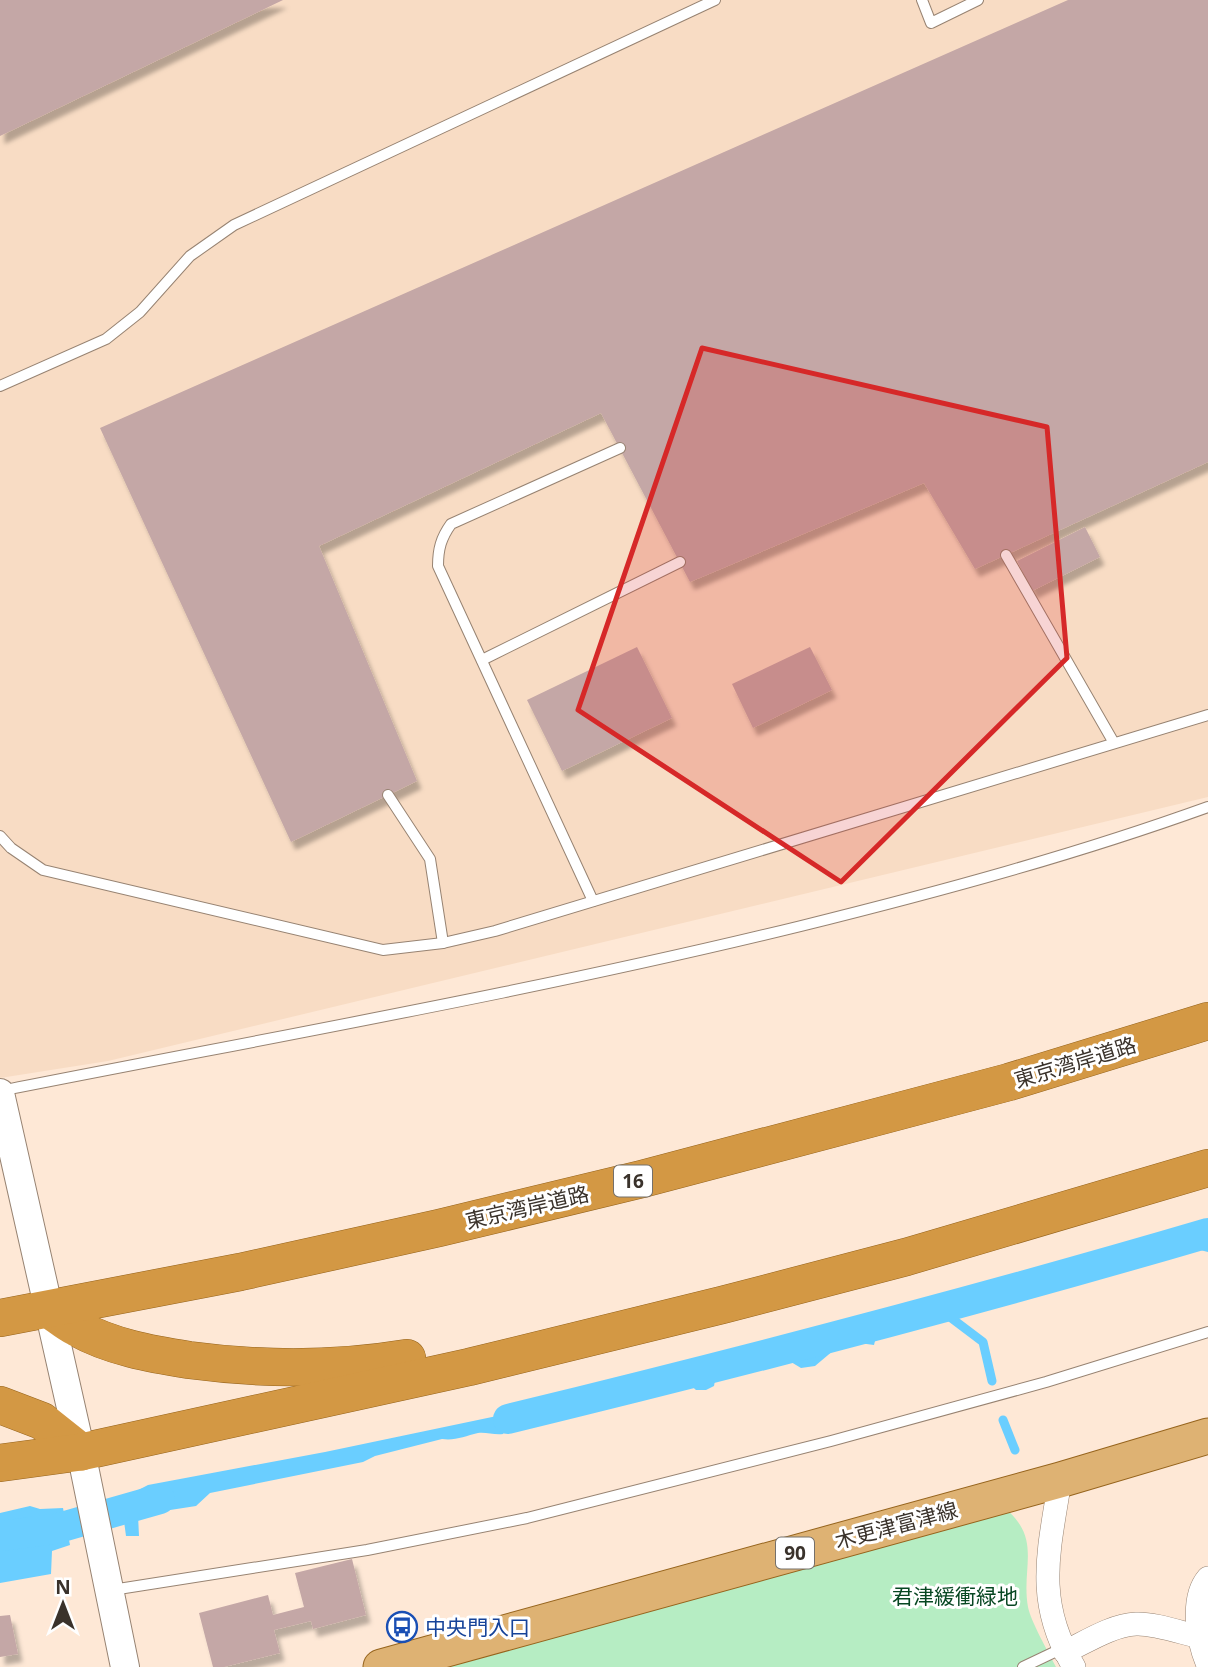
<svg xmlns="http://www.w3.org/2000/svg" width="1208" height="1667" viewBox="0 0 1208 1667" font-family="'Open Sans','Noto Sans JP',sans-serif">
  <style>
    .built { fill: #f8dcc4 }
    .green { fill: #b6edc3 }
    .water { fill: #6aceff }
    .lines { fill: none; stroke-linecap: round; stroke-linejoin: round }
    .stream { stroke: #6aceff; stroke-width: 9 }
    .canal { stroke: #6aceff; stroke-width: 30 }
    .building { fill: #c4a7a6; filter: url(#shadow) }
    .service-casing { stroke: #978372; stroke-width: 12 }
    .minor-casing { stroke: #978372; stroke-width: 24 }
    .tertiary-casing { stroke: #978372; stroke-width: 30 }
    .primary-casing { stroke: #96641d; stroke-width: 37 }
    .trunk-casing { stroke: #96641d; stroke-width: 38 }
    .service { stroke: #fff; stroke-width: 10 }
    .minor { stroke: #fff; stroke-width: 23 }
    .tertiary { stroke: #fff; stroke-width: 28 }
    .primary { stroke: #deb273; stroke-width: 35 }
    .trunk { stroke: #d39844; stroke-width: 37 }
    .marked { fill: #d62828; fill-opacity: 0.2; stroke: #d62828; stroke-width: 5; stroke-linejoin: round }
    .labels { text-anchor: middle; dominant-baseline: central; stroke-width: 6; stroke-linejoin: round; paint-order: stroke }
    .shield { fill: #fff; stroke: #75706b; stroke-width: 2 }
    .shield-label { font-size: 19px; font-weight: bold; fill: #3a322b }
    .street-label { font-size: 21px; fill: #3a322b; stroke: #fff }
    .park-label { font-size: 21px; fill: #074722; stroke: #fff }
    .transit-label { font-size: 21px; fill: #164399; stroke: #fff; text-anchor: start }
  </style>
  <defs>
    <filter id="shadow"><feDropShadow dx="4.5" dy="8" stdDeviation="2" flood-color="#0004"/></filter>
  </defs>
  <rect width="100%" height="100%" fill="#fee8d6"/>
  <!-- built -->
  <path class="built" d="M0,0H1208V797L108,1061L0,1078Z"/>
  <!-- green -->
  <path class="green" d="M1006,1509C1042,1540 1021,1568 1028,1607C1031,1622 1048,1651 1056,1667H434Z"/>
  <!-- water -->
  <g class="water">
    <path d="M1208,1222V1252L1192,1248L1148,1261L1142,1242Z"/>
    <path d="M912,1314L909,1326L877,1333L874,1345L859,1343L834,1350L815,1366L801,1368L791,1362H780L742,1373L734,1371L716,1375L714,1386L706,1390H696L686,1381L676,1377Z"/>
    <path d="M545,1406L546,1409L508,1426L503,1434C494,1435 486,1432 478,1433C465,1436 455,1441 442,1439L375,1456L363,1462L210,1493L196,1506L138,1515L139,1536H126L121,1499L148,1485L325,1452Z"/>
    <path d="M30,1506L40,1509L63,1508L70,1545L52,1551L51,1574L0,1583V1513Z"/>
  </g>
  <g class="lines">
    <!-- stream -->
    <g class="stream">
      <path d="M938,1308L983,1342L992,1381"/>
      <path d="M1003,1420L1015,1450"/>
    </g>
    <!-- canal -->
    <g class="canal">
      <path d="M508,1419C742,1362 977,1301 1208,1233"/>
      <path d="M0,1536L55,1529L160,1499"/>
    </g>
  </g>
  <!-- building -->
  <g class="building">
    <path d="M0,0H283L0,136Z"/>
    <path d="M1068,0H1208V462L975,569L924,483L690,582L601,413L319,546L417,781L291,842L100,428Z"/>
    <path d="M1085,527L1100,557L1032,591L1017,561Z"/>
    <path d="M637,647L672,718L562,771L527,700Z"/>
    <path d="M810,647L832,690L753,728L732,684Z"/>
    <path d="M352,1559L366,1615L313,1629L311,1621L274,1630L280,1653L224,1667H213L199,1613L268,1595L273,1615L304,1607L295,1573Z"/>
    <path d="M10,1615L18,1654L0,1657V1616Z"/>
  </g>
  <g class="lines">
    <!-- service casing -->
    <g class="service-casing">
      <g id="service">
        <path d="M922,0L931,23L978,0"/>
        <path d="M0,386L106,339L140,312L190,256L234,225L715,0"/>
        <path d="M1006,555L1114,743"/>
        <path d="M482,660L680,562"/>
        <path d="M388,795L430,859L443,943"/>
        <path d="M0,836L11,848L43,870L383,950L443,943L495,931L1208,715"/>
        <path d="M593,901L438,566C438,549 441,538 451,524L620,448"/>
        <path d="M0,1091C267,1038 536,991 801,926C938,892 1075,855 1208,807"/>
        <path d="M112,1590L367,1550L527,1518L831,1441L1046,1382L1208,1332"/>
        <path d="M1023,1667L1063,1648"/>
      </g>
    </g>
    <!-- minor casing -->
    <g class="minor-casing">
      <g id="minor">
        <path d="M1060,1480C1049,1551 1034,1601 1074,1667"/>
        <path d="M1208,1578C1190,1599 1198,1642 1208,1665"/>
        <path d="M1065,1652C1086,1642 1112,1625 1136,1624C1154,1623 1182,1633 1200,1637"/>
      </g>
    </g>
    <!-- tertiary casing -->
    <g class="tertiary-casing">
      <path id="tertiary" d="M0,1093L81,1452L125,1667"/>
    </g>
    <!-- primary casing -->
    <g class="primary-casing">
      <path id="primary" d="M381,1667L1060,1480L1208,1436"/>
    </g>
    <!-- trunk casing -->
    <g class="trunk-casing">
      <g id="trunk">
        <path d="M50,1310C59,1316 67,1323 77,1328C111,1347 151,1354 189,1360C263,1370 334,1370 407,1358"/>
        <path d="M0,1318L240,1272L439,1228L642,1179L1009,1082L1208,1021"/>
        <path d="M0,1405L42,1421L81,1452"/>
        <path d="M0,1463L81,1452L469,1367L722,1305L906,1257L1208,1168"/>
      </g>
    </g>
    <!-- service -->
    <use href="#service" class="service"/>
    <!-- minor -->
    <use href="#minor" class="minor"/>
    <!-- tertiary -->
    <use href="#tertiary" class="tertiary"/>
    <!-- primary -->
    <use href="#primary" class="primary"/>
    <!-- trunk -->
    <use href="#trunk" class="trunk"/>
  </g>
  <!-- marked area -->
  <path class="marked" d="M702,348L1047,427L1067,658L841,882L578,710Z"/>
  <!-- icons -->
  <defs>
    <g id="bus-ring" transform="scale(1.575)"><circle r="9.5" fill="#fff" stroke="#1a4fb4" stroke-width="1.5"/><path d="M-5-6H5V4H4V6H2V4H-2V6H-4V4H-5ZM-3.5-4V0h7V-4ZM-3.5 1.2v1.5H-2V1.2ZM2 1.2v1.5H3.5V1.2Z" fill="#1a4fb4"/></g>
  </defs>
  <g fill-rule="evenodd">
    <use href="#bus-ring" x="402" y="1627"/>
  </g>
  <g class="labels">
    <!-- shield labels -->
    <g class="shield">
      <rect x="614" y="1165.5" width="38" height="31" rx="5"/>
      <rect x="776" y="1537.5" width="38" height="31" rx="5"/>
    </g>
    <g class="shield-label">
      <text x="633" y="1181">16</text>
      <text x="795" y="1553">90</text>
    </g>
    <!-- street labels -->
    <g class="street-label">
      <text transform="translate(1075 1062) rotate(-17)">東京湾岸道路</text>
      <text transform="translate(527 1207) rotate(-13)">東京湾岸道路</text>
      <text transform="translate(896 1525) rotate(-15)">木更津富津線</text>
    </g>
    <!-- park labels -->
    <g class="park-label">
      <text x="955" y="1596">君津緩衝緑地</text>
    </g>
    <!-- transit labels -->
    <g class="transit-label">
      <text x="425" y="1627">中央門入口</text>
    </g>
  </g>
  <!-- north arrow -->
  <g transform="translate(63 1604)" stroke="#ffffff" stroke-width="5" paint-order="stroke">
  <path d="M0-5L12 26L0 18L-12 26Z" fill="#3a322b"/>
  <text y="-10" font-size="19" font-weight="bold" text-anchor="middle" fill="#3a322b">N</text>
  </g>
</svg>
